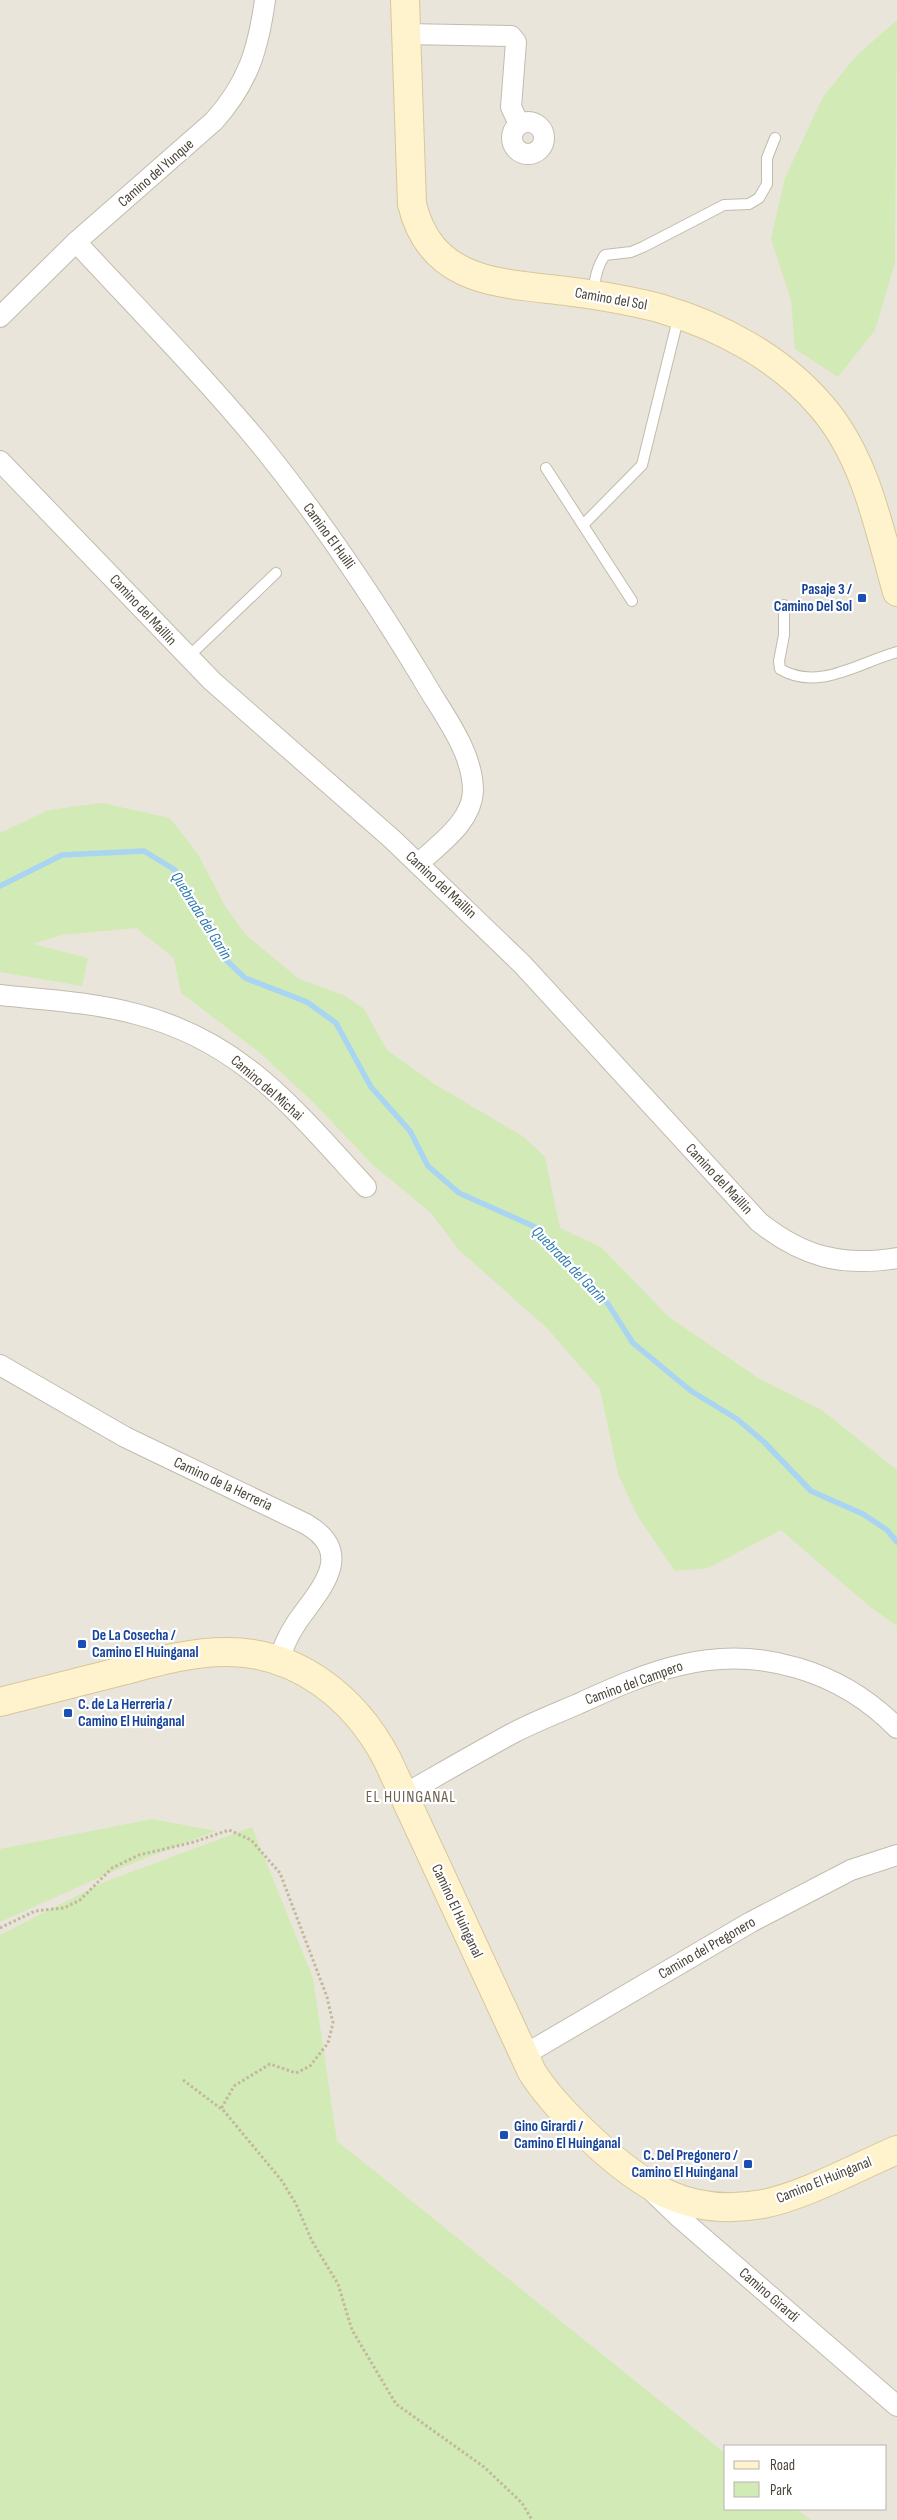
<svg xmlns="http://www.w3.org/2000/svg" width="897" height="2520" viewBox="0 0 897 2520" font-family="'Sofia Sans Condensed',sans-serif">
  <style>
    .residential { fill: #eae5da; fill-rule: evenodd }
    .green { fill: #d2eab5 }
    .lines { fill: none; stroke-linecap: round; stroke-linejoin: round }
    .stream { stroke: #a9d4f2; stroke-width: 5.5 }
    .lane-casing { stroke: #c2bbae; stroke-width: 12 }
    .street-casing { stroke: #c2bbae; stroke-width: 22 }
    .secondary-casing { stroke: #d6c79b; stroke-width: 30 }
    .path { stroke: #c4b79f; stroke-width: 3; stroke-dasharray: 2.5 2.5; stroke-linecap: butt }
    .lane { stroke: #fff; stroke-width: 10 }
    .street { stroke: #fff; stroke-width: 20 }
    .secondary { stroke: #fff3cd; stroke-width: 28 }
    .transit-dot { fill: #1a4fb4; stroke: #fff; stroke-width: 2 }
    .labels { text-anchor: middle; dominant-baseline: central; stroke-width: 4.5; stroke-linejoin: round; paint-order: stroke }
    .street-label { font-size: 15px; fill: #4b4439; stroke: #fff }
    .transit-label { font-size: 15px; font-weight: bold; fill: #164399; stroke: #fff; text-anchor: start }
    .water-label { font-size: 16px; font-style: italic; fill: #2e7ab2; stroke: #fff }
    .neighbourhood-label { font-size: 16px; letter-spacing: 1px; fill: #6e6250; stroke: #fff }
  </style>
  <rect width="100%" height="100%" fill="#f6f3ec"/>
  <!-- residential -->
  <path class="residential" d="M0,0H897V2520H0ZM726,2446H886V2509H726Z"/>
  <!-- green -->
  <g class="green">
    <path d="M897,20L895,263L875,330L838,377L795,349L791,300L771,239L785,178L823,97L855,57Z"/>
    <path d="M102,803L170,818L198,854L225,906L245,934L299,979L344,995L364,1009L387,1050L436,1085L524,1137L545,1157L560,1228L601,1247L669,1317L758,1378L823,1411L897,1470V1626L869,1606L781,1530L708,1568L675,1571L638,1517L618,1474L600,1389L547,1328L459,1250L431,1213L373,1165L314,1103L259,1052L181,993L174,958L136,928L61,935L33,944L88,958L82,986L0,972V833L49,810Z"/>
    <path d="M152,1819L216,1831L123,1867L0,1922V1849Z"/>
    <path d="M252,1827L313,1978L337,2141L726,2454V2509H796L811,2520H0V1935L104,1882Z"/>
  </g>
  <g class="lines">
    <!-- stream -->
    <path class="stream" d="M0,886L62,855L144,851L175,870L223,957L245,978L307,1002L336,1023L371,1087L410,1131L428,1166L459,1193L533,1226L608,1304L633,1343L691,1391L737,1419L764,1442L811,1491L863,1514L887,1530L897,1542"/>
    <!-- lane casing -->
    <g class="lane-casing">
      <g id="lane">
        <path d="M593,293C595,279 597,266 605,255L631,252L643,247L724,205L749,204L759,198L767,184V158L775,138"/>
        <path d="M546,468L632,601"/>
        <path d="M583,525L642,465L679,315"/>
        <path d="M784,605V635L779,661L780,669C818,692 860,662 897,652"/>
        <path d="M188,657L276,573"/>
      </g>
    </g>
    <!-- street casing -->
    <g class="street-casing">
      <g id="street">
        <path d="M406,34L511,36L516,42L511,107L519,124"/>
        <circle cx="528" cy="138" r="16"/>
        <path d="M76,242C138,309 202,374 260,444C320,518 373,597 422,678C441,712 473,750 473,791C472,822 439,844 418,864"/>
        <path d="M0,317L76,242L214,121C248,83 258,50 265,0"/>
        <path d="M0,461L212,681L392,839L522,964L759,1222C803,1257 842,1267 897,1258"/>
        <path d="M0,995C45,1000 92,1002 136,1014C242,1041 295,1110 366,1187"/>
        <path d="M0,1365L125,1437L306,1524C357,1554 319,1590 297,1622C289,1634 283,1646 279,1661"/>
        <path d="M403,1795C440,1774 476,1753 513,1733C534,1722 557,1713 578,1704C611,1689 646,1673 681,1665C760,1646 841,1671 897,1728"/>
        <path d="M524,2055L751,1922L851,1870L897,1855"/>
        <path d="M653,2192L680,2218L897,2406"/>
      </g>
    </g>
    <!-- secondary casing -->
    <g class="secondary-casing">
      <g id="secondary">
        <path d="M405,0L412,204C431,283 499,283 566,291C597,295 628,300 659,308C720,326 781,358 822,407C866,458 879,529 897,592"/>
        <path d="M0,1702C39,1692 78,1682 118,1672C153,1663 188,1652 225,1652C297,1651 355,1698 387,1759L532,2072C548,2097 568,2117 590,2138C641,2186 688,2218 763,2204C804,2196 857,2167 897,2150"/>
      </g>
    </g>
    <!-- path -->
    <g class="path">
      <path d="M0,1928L35,1911L64,1908L80,1900L112,1868L139,1855L194,1842L229,1830L251,1840L280,1873L327,1997L333,2023L328,2043L310,2066L296,2073L270,2064L234,2086L221,2109"/>
      <path d="M183,2080L224,2111L282,2181L296,2204L312,2241L338,2284L352,2330L396,2404L484,2467L522,2503L532,2520"/>
    </g>
    <!-- lane -->
    <use href="#lane" class="lane"/>
    <!-- street -->
    <use href="#street" class="street"/>
    <!-- secondary -->
    <use href="#secondary" class="secondary"/>
  </g>
  <!-- markers -->
  <g class="transit-dot">
    <rect x="857" y="593" width="10" height="10" rx="2.5"/>
    <rect x="77" y="1639" width="10" height="10" rx="2.5"/>
    <rect x="63" y="1708" width="10" height="10" rx="2.5"/>
    <rect x="499" y="2130" width="10" height="10" rx="2.5"/>
    <rect x="743" y="2159" width="10" height="10" rx="2.5"/>
  </g>
  <g class="labels">
    <!-- street labels -->
    <g class="street-label">
      <text transform="translate(156 173) rotate(-41)">Camino del Yunque</text>
      <text transform="translate(611 299) rotate(10)">Camino del Sol</text>
      <text transform="translate(329 536) rotate(54)">Camino El Huilli</text>
      <text transform="translate(143 610) rotate(47)">Camino del Maillin</text>
      <text transform="translate(441 885) rotate(43)">Camino del Maillin</text>
      <text transform="translate(267 1088) rotate(41)">Camino del Michai</text>
      <text transform="translate(719 1179) rotate(47)">Camino del Maillin</text>
      <text transform="translate(223 1484) rotate(25)">Camino de la Herreria</text>
      <text transform="translate(634 1683) rotate(-20)">Camino del Campero</text>
      <text transform="translate(457 1911) rotate(65)">Camino El Huinganal</text>
      <text transform="translate(707 1948) rotate(-30)">Camino del Pregonero</text>
      <text transform="translate(824 2180) rotate(-22)">Camino El Huinganal</text>
      <text transform="translate(769 2295) rotate(41)">Camino Girardi</text>
    </g>
    <!-- transit labels -->
    <g class="transit-label">
      <text x="852" y="589" text-anchor="end">Pasaje 3 /<tspan x="852" dy="17">Camino Del Sol</tspan></text>
      <text x="92" y="1635">De La Cosecha /<tspan x="92" dy="17">Camino El Huinganal</tspan></text>
      <text x="78" y="1704">C. de La Herreria /<tspan x="78" dy="17">Camino El Huinganal</tspan></text>
      <text x="514" y="2126">Gino Girardi /<tspan x="514" dy="17">Camino El Huinganal</tspan></text>
      <text x="738" y="2155" text-anchor="end">C. Del Pregonero /<tspan x="738" dy="17">Camino El Huinganal</tspan></text>
    </g>
    <!-- water labels -->
    <g class="water-label">
      <text transform="translate(201 916) rotate(58)">Quebrada del Garin</text>
      <text transform="translate(569 1265) rotate(46)">Quebrada del Garin</text>
    </g>
    <!-- neighbourhood labels -->
    <g class="neighbourhood-label">
      <text x="411" y="1797">EL HUINGANAL</text>
    </g>
  </g>
  <!-- legend -->
  <rect x="724" y="2445" width="162" height="65" fill="#ffffff" stroke="#b7b4b0"/>
  <rect x="734" y="2461" width="25" height="8" fill="#fff3cd" stroke="#b7b4b0"/>
  <text x="770" y="2470" font-size="15" fill="#4b4439">Road</text>
  <rect x="734" y="2482" width="25" height="15" fill="#d2eab5" stroke="#b7b4b0"/>
  <text x="770" y="2495" font-size="15" fill="#4b4439">Park</text>
</svg>
